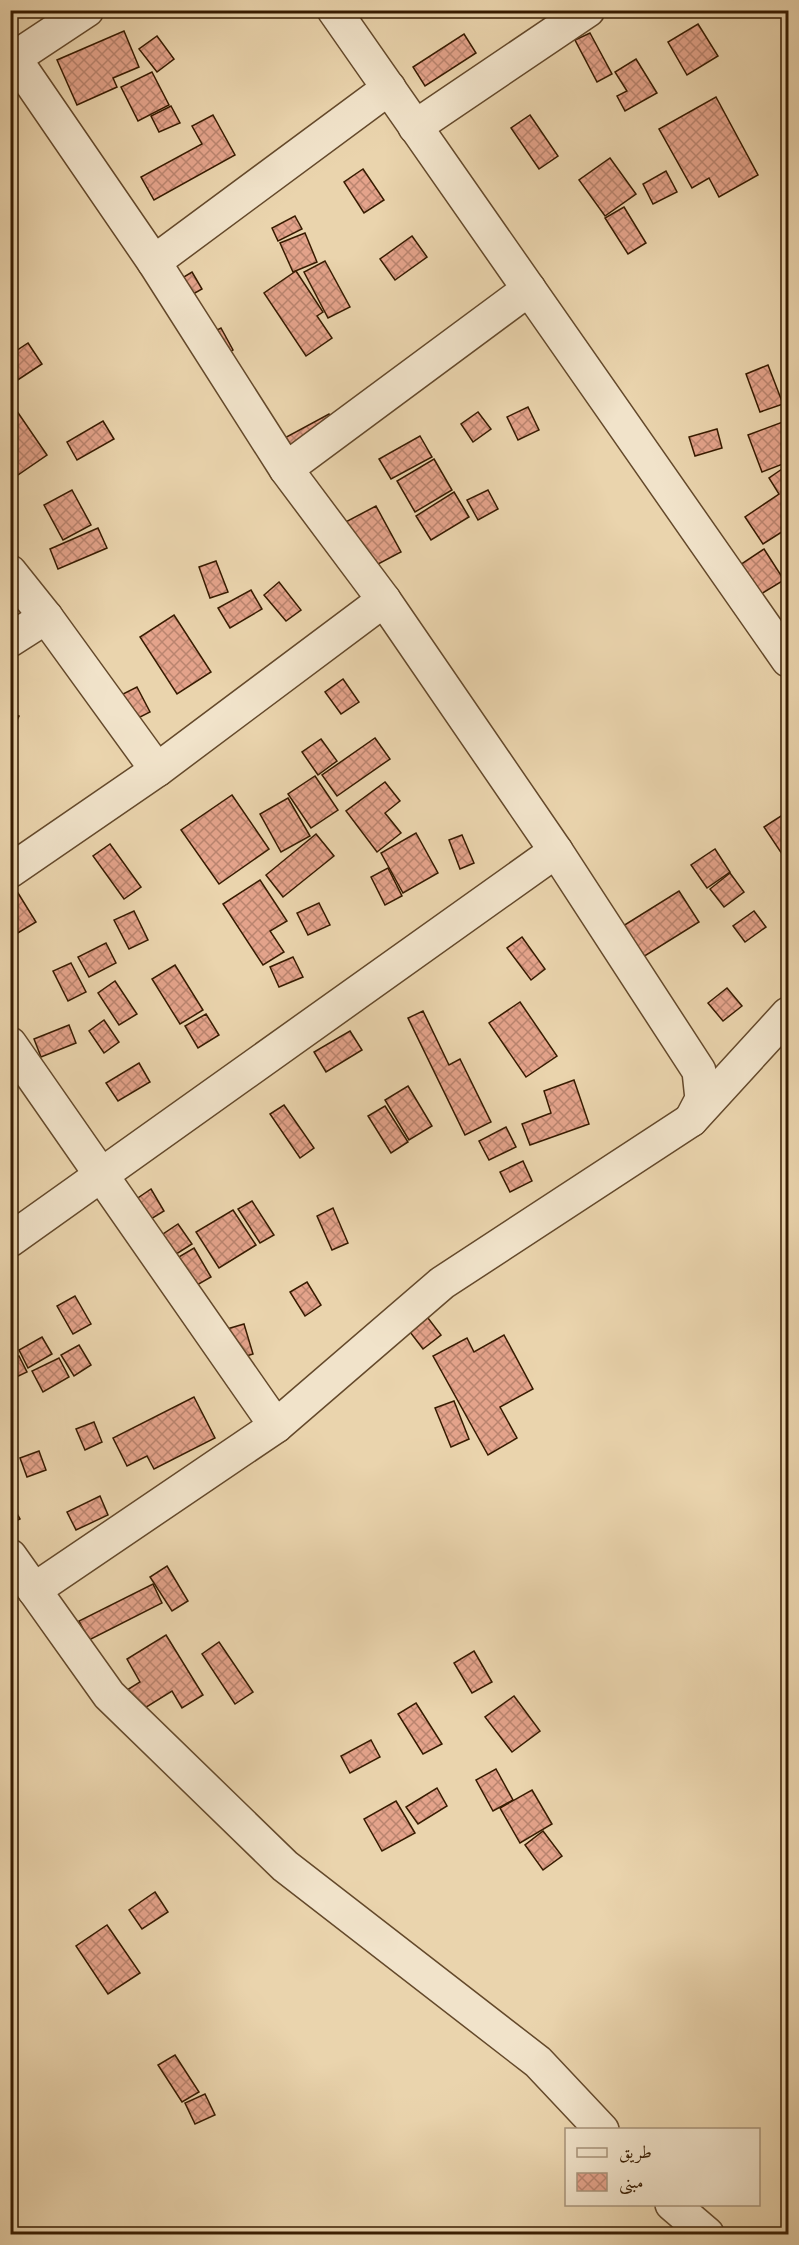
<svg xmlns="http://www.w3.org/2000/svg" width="799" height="2245" viewBox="0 0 799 2245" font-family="'IM FELL French Canon',Amiri,serif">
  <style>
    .building { fill: url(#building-cross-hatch); stroke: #371b00; stroke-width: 1.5 }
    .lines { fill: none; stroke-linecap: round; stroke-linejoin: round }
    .minor-casing { stroke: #64492b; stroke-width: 36 }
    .minor { stroke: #f1e3ca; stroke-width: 33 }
  </style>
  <defs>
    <pattern id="building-cross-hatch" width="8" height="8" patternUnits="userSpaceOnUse" patternTransform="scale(1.5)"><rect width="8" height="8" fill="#e4a38b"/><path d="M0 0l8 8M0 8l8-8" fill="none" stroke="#ba846f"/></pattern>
  </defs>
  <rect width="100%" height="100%" fill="#ead4ad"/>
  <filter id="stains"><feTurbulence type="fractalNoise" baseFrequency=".00333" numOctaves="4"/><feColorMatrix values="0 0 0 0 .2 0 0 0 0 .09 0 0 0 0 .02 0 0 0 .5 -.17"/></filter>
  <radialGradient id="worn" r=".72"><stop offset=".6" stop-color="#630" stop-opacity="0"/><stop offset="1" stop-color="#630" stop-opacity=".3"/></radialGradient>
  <!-- building -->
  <g class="building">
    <path d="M698,24L718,56L687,75L668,42Z"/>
    <path d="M124,31L139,67L113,78L117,87L77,105L57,60Z"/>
    <path d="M590,33L612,74L597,82L575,40Z"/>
    <path d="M464,34L476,53L425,86L413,67Z"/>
    <path d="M157,36L174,59L157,72L139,49Z"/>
    <path d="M636,59L657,93L625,111L617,96L627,91L615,72Z"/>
    <path d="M152,72L169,105L138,121L121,87Z"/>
    <path d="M716,97L758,175L719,197L709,178L692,188L659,129Z"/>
    <path d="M171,106L180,123L159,132L151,116Z"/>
    <path d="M213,115L235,155L154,200L141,177L202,144L192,126Z"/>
    <path d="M530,115L558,156L539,169L511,128Z"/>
    <path d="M610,158L636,194L605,216L579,180Z"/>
    <path d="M363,169L384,200L364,213L344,182Z"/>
    <path d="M666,171L677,192L653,204L643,184Z"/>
    <path d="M624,207L646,243L628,254L605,218Z"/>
    <path d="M295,216L302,229L278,241L272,228Z"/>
    <path d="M305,233L317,262L293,272L280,243Z"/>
    <path d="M412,236L427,257L395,280L380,259Z"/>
    <path d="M325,261L350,307L328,318L304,272Z"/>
    <path d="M296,271L323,312L317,316L332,338L306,356L264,293Z"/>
    <path d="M192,272L202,289L174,305L164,289Z"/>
    <path d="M221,328L233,350L212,362L200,339Z"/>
    <path d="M28,343L42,364L10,385V355Z"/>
    <path d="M768,365L783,404L760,412L746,374Z"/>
    <path d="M10,401L47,455L12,479L10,477Z"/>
    <path d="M528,407L539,430L518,440L507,417Z"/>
    <path d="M478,412L491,429L473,442L461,424Z"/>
    <path d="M329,414L339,432L288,459L279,441Z"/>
    <path d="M788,420V462L762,472L748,435Z"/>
    <path d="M103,421L114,439L77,460L67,442Z"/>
    <path d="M717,429L722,448L695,456L689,437Z"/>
    <path d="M420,436L432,457L391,479L379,459Z"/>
    <path d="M434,459L452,490L415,512L397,481Z"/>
    <path d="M785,467L788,473V528L763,544L745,517L779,494L769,478Z"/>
    <path d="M72,490L91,525L63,540L44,505Z"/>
    <path d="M488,490L498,509L478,520L467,500Z"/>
    <path d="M454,492L469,517L431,540L416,516Z"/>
    <path d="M376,506L401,552L363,572L338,526Z"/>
    <path d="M98,528L107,548L58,569L50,549Z"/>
    <path d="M764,549L784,580L753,599L734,569Z"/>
    <path d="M216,561L228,592L210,598L199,567Z"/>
    <path d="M279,582L301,610L286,621L264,595Z"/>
    <path d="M251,590L262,609L230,628L218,608Z"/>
    <path d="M174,615L211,672L177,694L140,637Z"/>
    <path d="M343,679L359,702L341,714L325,692Z"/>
    <path d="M137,687L150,712L111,732L99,706Z"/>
    <path d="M10,712L19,716L10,735Z"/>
    <path d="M375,738L390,759L337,796L322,775Z"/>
    <path d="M321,739L337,761L318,775L302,752Z"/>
    <path d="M315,776L338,810L311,828L288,794Z"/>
    <path d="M385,782L400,801L385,813L401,833L377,852L346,811Z"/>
    <path d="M232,795L269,849L219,884L181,830Z"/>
    <path d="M288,798L310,836L281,852L260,814Z"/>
    <path d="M787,812L788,850L782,854L764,827Z"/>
    <path d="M416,833L438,873L403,893L381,853Z"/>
    <path d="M316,834L334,856L283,897L266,875Z"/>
    <path d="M462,835L474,863L460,869L449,840Z"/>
    <path d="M110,844L141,887L124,899L93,856Z"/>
    <path d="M715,849L730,872L707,888L691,865Z"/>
    <path d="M388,868L402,896L385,905L371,877Z"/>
    <path d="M730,873L744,892L724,907L710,889Z"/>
    <path d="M260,880L287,921L270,931L284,952L263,965L223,904Z"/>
    <path d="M679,891L699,922L635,962L615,931Z"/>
    <path d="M18,893L36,922L11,937L16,943L10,947V897Z"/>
    <path d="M319,903L330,925L308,935L297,913Z"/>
    <path d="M134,911L148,940L129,949L114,920Z"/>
    <path d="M754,911L766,927L745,942L733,926Z"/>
    <path d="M522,937L545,969L531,980L507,948Z"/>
    <path d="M106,943L116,963L89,977L78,957Z"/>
    <path d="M293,957L303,977L279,987L270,967Z"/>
    <path d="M71,963L86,992L68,1001L53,971Z"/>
    <path d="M175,965L203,1010L180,1024L152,979Z"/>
    <path d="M115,981L137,1014L119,1025L98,993Z"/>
    <path d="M727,988L742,1006L723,1021L708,1003Z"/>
    <path d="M520,1002L557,1056L526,1077L489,1023Z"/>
    <path d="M423,1011L449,1065L460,1059L491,1122L465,1135L408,1018Z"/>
    <path d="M206,1014L219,1035L198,1048L185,1026Z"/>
    <path d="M104,1020L119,1042L104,1053L89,1031Z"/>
    <path d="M69,1025L76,1043L41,1057L34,1039Z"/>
    <path d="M350,1031L362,1050L326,1072L314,1052Z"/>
    <path d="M139,1063L150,1082L118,1101L106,1083Z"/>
    <path d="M574,1080L589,1124L530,1145L522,1124L551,1113L544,1091Z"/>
    <path d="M408,1086L432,1126L409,1140L385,1100Z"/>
    <path d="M284,1105L314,1148L300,1158L270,1114Z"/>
    <path d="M385,1106L408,1142L391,1153L368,1116Z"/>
    <path d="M506,1127L516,1147L489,1160L479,1141Z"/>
    <path d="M523,1161L532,1181L510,1192L500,1172Z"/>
    <path d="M151,1189L164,1211L146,1222L132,1202Z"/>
    <path d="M252,1201L274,1235L260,1243L238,1209Z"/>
    <path d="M333,1208L348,1243L332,1250L317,1216Z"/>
    <path d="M233,1210L256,1245L219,1268L196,1232Z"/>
    <path d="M178,1224L192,1244L170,1258L157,1238Z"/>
    <path d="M194,1248L211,1277L190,1289L172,1261Z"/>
    <path d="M307,1282L321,1305L305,1316L290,1292Z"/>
    <path d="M75,1296L91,1324L73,1334L57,1306Z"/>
    <path d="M415,1301L441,1335L423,1349L397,1315Z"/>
    <path d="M244,1324L253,1354L220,1364L210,1334Z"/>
    <path d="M504,1335L533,1389L500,1407L517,1438L488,1455L433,1356L467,1338L474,1352Z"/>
    <path d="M42,1337L52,1354L28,1368L19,1350Z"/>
    <path d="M79,1345L91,1365L74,1376L61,1355Z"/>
    <path d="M19,1356L27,1372L10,1380V1360Z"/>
    <path d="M59,1358L69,1377L43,1392L32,1371Z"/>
    <path d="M194,1397L215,1438L154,1469L147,1456L127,1466L113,1438Z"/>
    <path d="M454,1401L469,1439L451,1447L435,1408Z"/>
    <path d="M94,1422L102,1442L85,1450L76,1429Z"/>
    <path d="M39,1451L46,1470L27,1477L20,1458Z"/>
    <path d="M100,1496L108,1515L76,1530L67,1512Z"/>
    <path d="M10,1501L20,1519L10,1524Z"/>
    <path d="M167,1566L188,1601L172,1611L150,1577Z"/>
    <path d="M153,1584L162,1603L89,1640L79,1621Z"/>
    <path d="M166,1635L203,1695L182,1708L172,1691L140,1711L127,1690L140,1682L127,1659Z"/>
    <path d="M219,1642L253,1692L235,1704L202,1654Z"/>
    <path d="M474,1651L492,1682L472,1693L454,1663Z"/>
    <path d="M514,1696L540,1731L512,1752L485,1717Z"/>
    <path d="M416,1703L442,1744L423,1754L398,1714Z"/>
    <path d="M371,1740L380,1757L350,1773L341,1756Z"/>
    <path d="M496,1769L513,1800L493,1811L476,1780Z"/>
    <path d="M437,1788L447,1806L418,1824L406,1807Z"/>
    <path d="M532,1790L552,1824L520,1843L500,1808Z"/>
    <path d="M396,1801L415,1833L382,1851L364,1819Z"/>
    <path d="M543,1831L562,1856L543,1870L525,1845Z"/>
    <path d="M155,1892L168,1912L142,1929L129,1910Z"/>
    <path d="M107,1925L140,1973L108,1994L76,1946Z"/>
    <path d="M175,2055L199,2092L182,2102L158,2065Z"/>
    <path d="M205,2094L215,2115L195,2124L185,2103Z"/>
  </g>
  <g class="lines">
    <!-- minor casing -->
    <g class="minor-casing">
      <g id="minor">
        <path d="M334,10L788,660"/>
        <path d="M10,52L154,262L286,469L384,600L556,851L699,1071L702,1099L691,1120"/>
        <path d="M10,61L87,10"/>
        <path d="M415,127L588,10"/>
        <path d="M154,262L389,88"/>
        <path d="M286,469L529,289"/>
        <path d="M10,572L46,617L157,770"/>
        <path d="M10,640L46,617"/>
        <path d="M10,871L157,770L384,600"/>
        <path d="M10,1044L276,1426"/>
        <path d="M10,1240L556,851"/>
        <path d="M10,1556L109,1695L285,1866L538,2062L602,2130"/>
        <path d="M34,1590L276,1426L442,1283L691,1120L788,1014"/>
        <path d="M672,2204L707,2234"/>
      </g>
    </g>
    <!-- minor -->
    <use href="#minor" class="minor"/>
  </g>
  <!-- margin -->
  <rect width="799" height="2245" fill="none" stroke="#ead4ad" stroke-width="36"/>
  <rect x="12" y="12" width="775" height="2221" fill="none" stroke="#371b00" stroke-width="3"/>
  <rect x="18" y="18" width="763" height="2209" fill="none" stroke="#371b00" stroke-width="1.5"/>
  <!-- legend -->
  <rect x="565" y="2128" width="195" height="78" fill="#f1e3ca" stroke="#a79379" stroke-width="1.5"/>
  <rect x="577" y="2148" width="30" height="9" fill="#f1e3ca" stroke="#a79379" stroke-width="1.5"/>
  <text x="619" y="2158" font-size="18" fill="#371b00">طريق</text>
  <rect x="577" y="2173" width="30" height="18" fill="url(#building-cross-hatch)" stroke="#a79379" stroke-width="1.5"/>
  <text x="619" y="2188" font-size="18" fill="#371b00">مبنى</text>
  <rect width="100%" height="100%" filter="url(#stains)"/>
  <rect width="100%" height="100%" fill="url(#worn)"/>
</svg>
